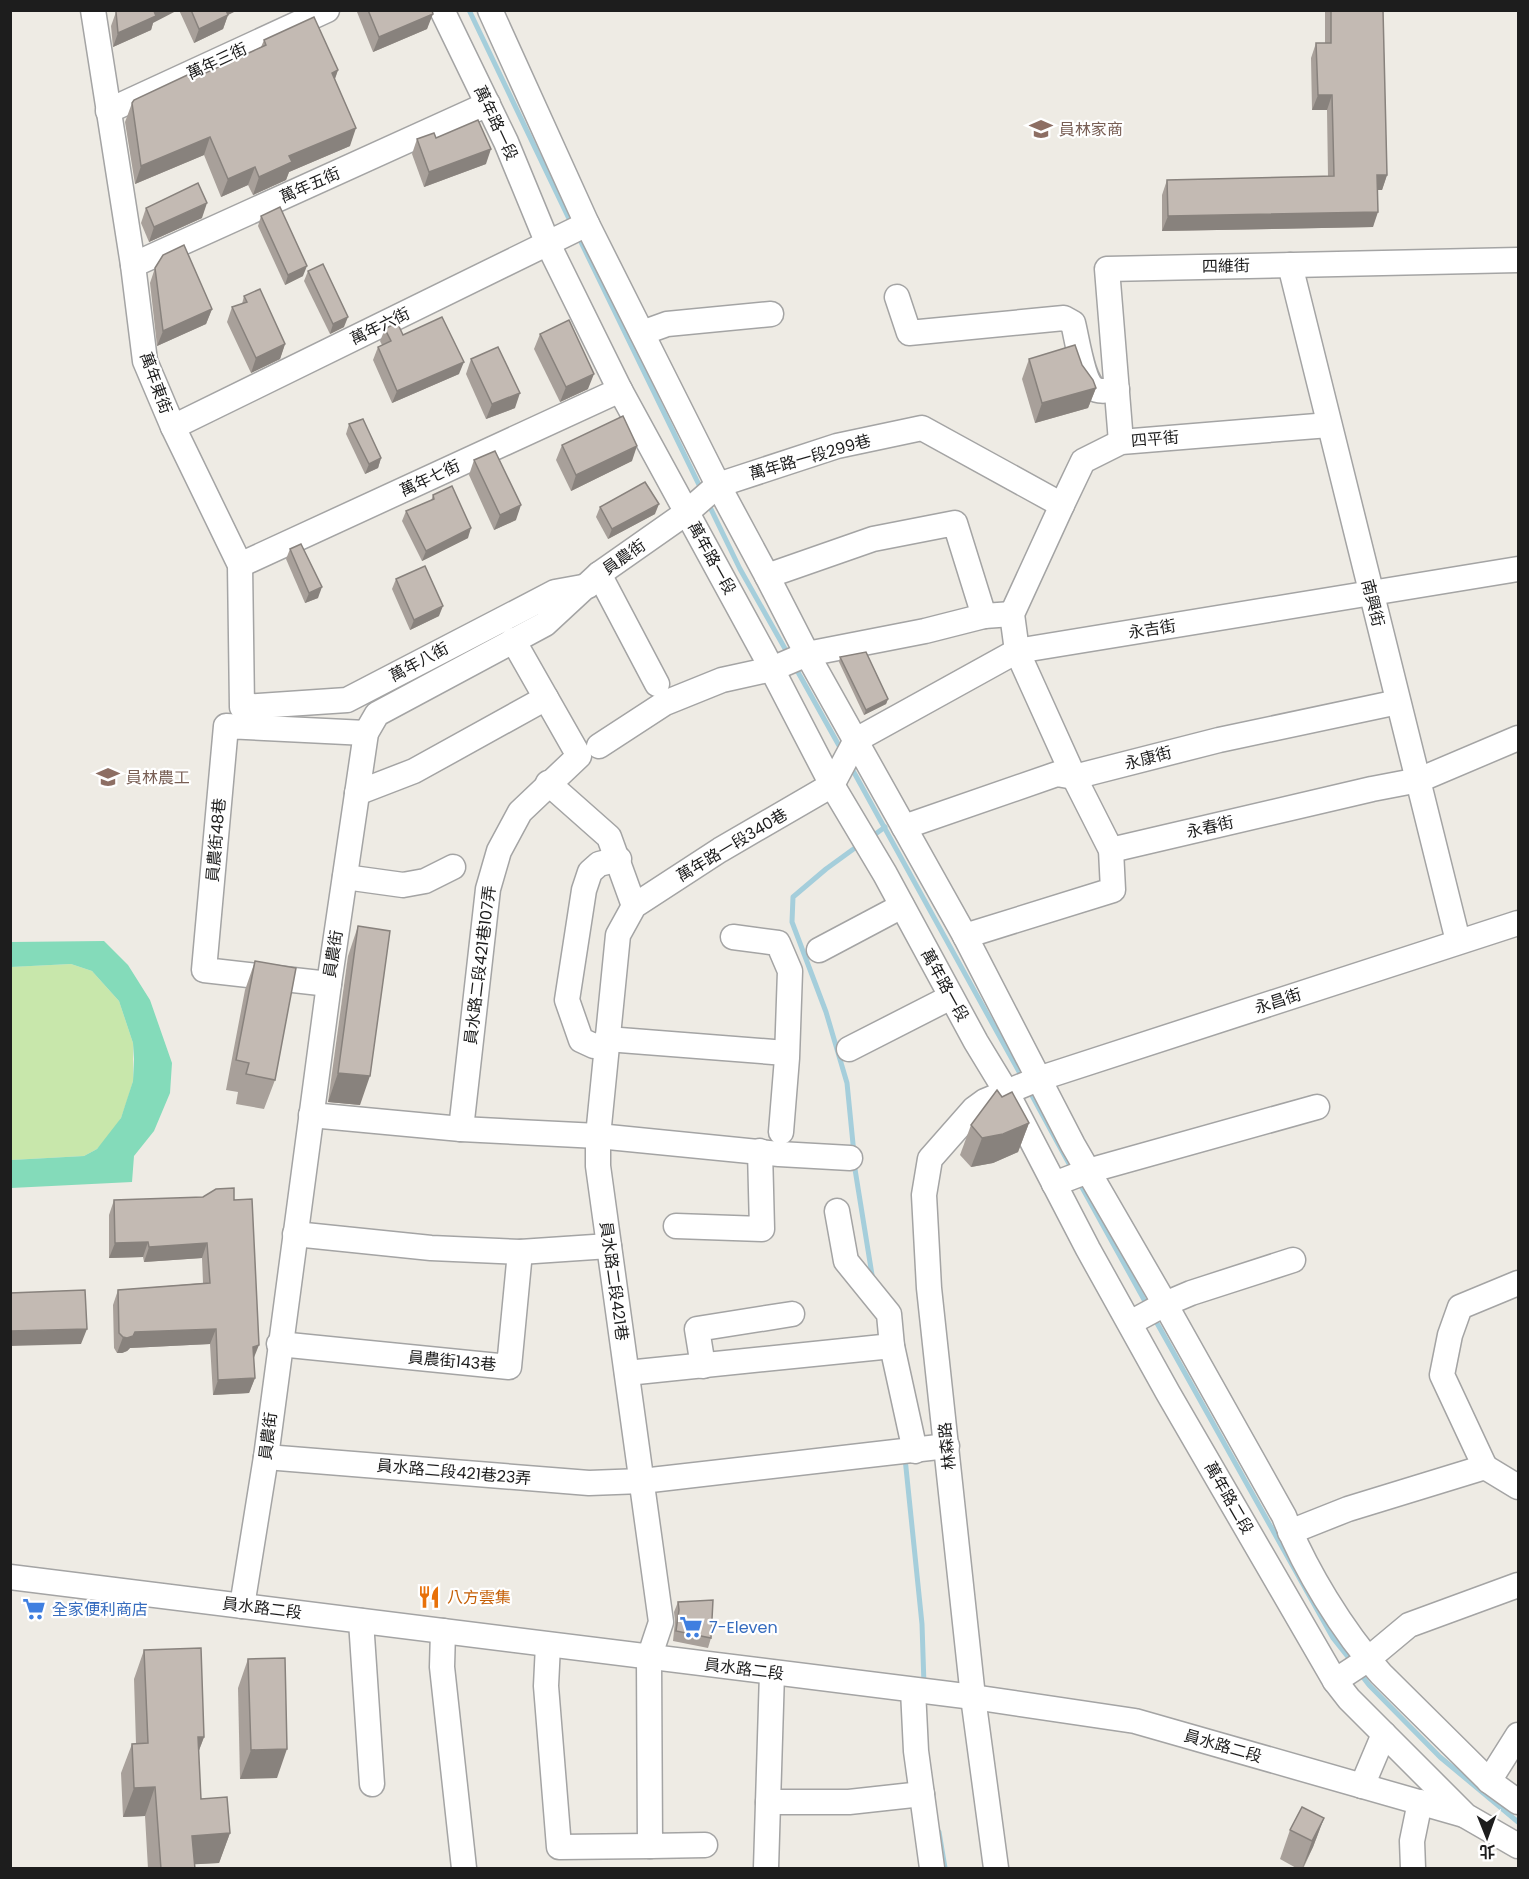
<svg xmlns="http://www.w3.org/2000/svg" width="1529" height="1879" viewBox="0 0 1529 1879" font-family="Poppins,'Noto Sans TC',sans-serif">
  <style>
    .grass { fill: #c8e7ab }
    .pitch { fill: #84dbba }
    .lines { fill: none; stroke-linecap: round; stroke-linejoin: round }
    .stream { stroke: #a5cedb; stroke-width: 5 }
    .minor-casing { stroke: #a4a4a4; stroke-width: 27 }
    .minor { stroke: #fff; stroke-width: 24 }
    .wall { fill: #a8a09a }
    .shaded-wall { fill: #88827d }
    .building { fill: #c3bab3; stroke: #88827d; stroke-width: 1.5 }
    .labels { text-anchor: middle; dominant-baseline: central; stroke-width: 4.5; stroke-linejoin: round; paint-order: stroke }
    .street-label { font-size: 16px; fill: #1d1d1d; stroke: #fff }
    .education-label { font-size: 16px; fill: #785e54; stroke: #fff; text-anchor: start }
    .food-label { font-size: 16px; fill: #c56008; stroke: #fff; text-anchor: start }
    .shop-label { font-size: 16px; fill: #366cbe; stroke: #fff; text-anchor: start }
  </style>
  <rect width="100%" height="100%" fill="#eeebe4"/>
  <!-- grass -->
  <path class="grass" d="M71,964L92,971L119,1001L133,1043V1081L127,1101L121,1118L111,1134L97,1149L84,1156L11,1160L10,967Z"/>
  <!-- pitch -->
  <path class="pitch" d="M104,941L128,965L150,1000L172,1063L170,1093L154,1131L134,1156L132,1182L11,1188V1160L84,1156L97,1149L121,1118L133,1081L134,1059L133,1043L119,1001L92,971L71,964L11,967V942Z"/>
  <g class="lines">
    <!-- stream -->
    <g class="stream">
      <path d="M469,10L572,225"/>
      <path d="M578,236L701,489"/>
      <path d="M708,503L740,569L788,654"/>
      <path d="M794,665L842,751"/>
      <path d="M851,767L1023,1079"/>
      <path d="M870,838L885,827"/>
      <path d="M1029,1090L1073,1171"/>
      <path d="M854,1154L847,1083L826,1012L792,922L793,897L826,869L859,845"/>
      <path d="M854,1163L873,1281"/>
      <path d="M1079,1182L1147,1305"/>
      <path d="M1153,1316L1333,1638L1352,1662"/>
      <path d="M905,1458L922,1624L924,1685"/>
      <path d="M1359,1672L1369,1685L1440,1757L1518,1822"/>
      <path d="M939,1832L945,1868"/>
    </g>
    <!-- minor casing -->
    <g class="minor-casing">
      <g id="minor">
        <path d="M93,10L133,265L145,361L173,427L240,565L242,707L347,700L555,592L588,586"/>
        <path d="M442,10L506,142L548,244L620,390L764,654L832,785L885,874L976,1042L1007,1093L1088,1249L1168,1393L1335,1681L1349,1699L1466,1816L1518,1846"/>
        <path d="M490,10L587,224L718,485L767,576L807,654L965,936L1073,1145L1165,1304L1284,1516C1304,1568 1343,1632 1381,1674L1489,1781L1518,1802"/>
        <path d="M108,111L327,10"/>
        <path d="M133,265L488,104"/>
        <path d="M1290,265L1458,941"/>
        <path d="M897,297L909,333L1064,318L1073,323C1077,338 1083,385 1097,390C1103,392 1111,390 1117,389"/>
        <path d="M642,333L667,324L771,314"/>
        <path d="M173,427L587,224"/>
        <path d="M1121,442L1107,269L1518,260"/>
        <path d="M240,565L620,390"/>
        <path d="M599,574L657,684"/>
        <path d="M767,576L873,539L955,523L984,616"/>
        <path d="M599,746L665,703L722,680L772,669L807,654L925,631L984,616L1012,614"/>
        <path d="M548,783L609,837L634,906"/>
        <path d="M357,793L414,771L546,698"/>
        <path d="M904,827L1057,774L1074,777L1219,740L1398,702"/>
        <path d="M1111,850L1372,789L1419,780L1518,738"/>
        <path d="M619,859L599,864L590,872L584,890L567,1000L581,1040L594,1046L601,1045L607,1039L786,1053"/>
        <path d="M345,877L403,885L425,881L453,867"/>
        <path d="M965,936L1113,890L1111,850L1074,777L1017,651L1012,614L1062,505L1083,461L1121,442L1329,425"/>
        <path d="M733,937L778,943L790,971L787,1058L781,1132"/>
        <path d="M819,950L902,906"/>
        <path d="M329,984L204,970L226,726L366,733"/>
        <path d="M849,1049L951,997"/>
        <path d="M311,1115L461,1129L598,1136L779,1154L850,1158"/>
        <path d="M461,1129L488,889L499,851L520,812L579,756L513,640"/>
        <path d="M1054,1184L1088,1171L1317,1107"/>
        <path d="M837,1211L846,1261L889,1314L892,1346L915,1451"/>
        <path d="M676,1226L762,1229L760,1151"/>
        <path d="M295,1234L431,1248L520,1252L609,1246"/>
        <path d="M1130,1323L1165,1304L1191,1293L1293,1260"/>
        <path d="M279,1344L509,1367L520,1252"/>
        <path d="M703,1366L697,1329L792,1314"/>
        <path d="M627,1373L892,1346"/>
        <path d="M266,1457L589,1483L642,1481L947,1446"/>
        <path d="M1485,1467L1442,1375L1450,1335L1460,1307L1518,1283"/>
        <path d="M1290,1532L1348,1509L1485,1467L1518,1487"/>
        <path d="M10,1577L973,1697L1135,1721L1464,1815"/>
        <path d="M242,1606L266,1457L329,984L366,733L377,714L545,624L599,574L686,513L718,485L837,446L922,428L1062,505"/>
        <path d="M361,1621L372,1784"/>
        <path d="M443,1631L442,1667L464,1868"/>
        <path d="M548,1645L546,1686L559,1847L650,1846"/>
        <path d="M1335,1681L1367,1660L1409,1625L1518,1585"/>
        <path d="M913,1690L916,1751L932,1868"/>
        <path d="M1489,1781L1518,1735"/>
        <path d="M1362,1786L1384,1734"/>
        <path d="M768,1802H849L922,1794"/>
        <path d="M705,1845L650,1846L649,1658L661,1622L598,1166V1136L618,935L634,906L720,850L832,785L856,740L1017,651L1518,569"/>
        <path d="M766,1868L772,1673"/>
        <path d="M996,1868L973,1697L929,1288L924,1195L930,1159L974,1109L985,1101L1038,1079L1518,923"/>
        <path d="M1413,1868L1412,1841L1420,1802"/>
      </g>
    </g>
    <!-- minor -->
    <use href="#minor" class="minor"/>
  </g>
  <!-- wall -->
  <g class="wall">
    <path d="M179,10H238L228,15L223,29L194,43Z"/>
    <path d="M357,10H432L427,29L373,52L357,12Z"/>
    <path d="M1325,10H1383L1387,175L1382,190H1377L1373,227L1162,231V195L1167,180L1328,177L1327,110H1312L1311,58L1316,43H1325Z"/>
    <path d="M116,12L153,23L151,30L113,47L111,26Z"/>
    <path d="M264,40L338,70L335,79L350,146L289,172L286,180L253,195L248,185L221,197L204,155L135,184L125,122L132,103L201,75L261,47Z"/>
    <path d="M436,138L486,164L424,187L412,154L417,139Z"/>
    <path d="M146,208L202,218L149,242L141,223Z"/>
    <path d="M261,216L303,276L285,285L258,226Z"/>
    <path d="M155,268L212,309L206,324L157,346L150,283Z"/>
    <path d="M308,271L344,327L330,334L304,281Z"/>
    <path d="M244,296L285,344L280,359L251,373L227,322L232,307L242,304Z"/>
    <path d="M385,329L403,335L459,374L392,403L373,360L378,347L382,345L380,341Z"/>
    <path d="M540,334L588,389L560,402L534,349Z"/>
    <path d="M471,359L515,408L486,419L466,374Z"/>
    <path d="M1029,359L1082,365L1096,388L1088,408L1035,423L1022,379Z"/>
    <path d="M349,424L381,458L378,468L365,474L346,434Z"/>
    <path d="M562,445L632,461L571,491L556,460Z"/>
    <path d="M474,460L516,520L494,530L469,475Z"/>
    <path d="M433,495L468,538L422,561L402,521L406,511L431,501Z"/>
    <path d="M600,507L655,514L608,539L596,517Z"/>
    <path d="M290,549L318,598L305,603L286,559Z"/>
    <path d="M396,579L439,616L410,630L392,589Z"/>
    <path d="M840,657L888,699L886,704L864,715L839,662Z"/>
    <path d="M358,926L360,1105L328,1102L348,956Z"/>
    <path d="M255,961L275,1080L264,1109L236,1104L238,1092L226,1090L245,990Z"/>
    <path d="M1029,1123L1018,1152L993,1163L971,1167L960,1155L971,1125Z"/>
    <path d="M114,1200H234L253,1360L255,1378L249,1393L213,1395L210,1344L130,1348L127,1351L122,1353H117L114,1348L113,1305L118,1290L203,1283L202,1258L144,1262L143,1257L109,1258V1215Z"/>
    <path d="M678,1602L711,1638L708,1648L673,1641L675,1621L674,1612Z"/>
    <path d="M144,1650L204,1737L198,1753L201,1799L230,1833L219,1863L194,1864L195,1869H148L145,1816L123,1817L121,1773L132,1744H136L134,1679Z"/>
    <path d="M248,1659L277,1778L240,1779L238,1688Z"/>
    <path d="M1324,1818L1313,1847L1303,1869H1298L1280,1859L1290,1830Z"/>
  </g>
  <!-- shaded-wall -->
  <g class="shaded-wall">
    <path d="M156,10H178L153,23L151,30L113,47L118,33Z"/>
    <path d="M222,10H238L219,19Z"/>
    <path d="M433,14L427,29L373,52L379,37Z"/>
    <path d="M228,15L223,29L194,43L199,29Z"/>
    <path d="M338,70L331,89L332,73Z"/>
    <path d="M1318,95H1332L1327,110H1312Z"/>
    <path d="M356,128L350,146L289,172L286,180L253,195L259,177L289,156Z"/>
    <path d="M210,137L204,155L135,184L141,166Z"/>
    <path d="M491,149L486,164L424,187L429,172Z"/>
    <path d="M255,167L248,185L221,197L228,179Z"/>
    <path d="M1377,175H1387L1382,190H1372Z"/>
    <path d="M207,203L202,218L149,242L154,227Z"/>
    <path d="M1378,212L1373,227L1162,231L1168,216Z"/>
    <path d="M307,266L303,276L285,285L288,275Z"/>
    <path d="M212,309L206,324L157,346L163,331Z"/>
    <path d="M348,317L344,327L330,334L333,324Z"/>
    <path d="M285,344L280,359L251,373L256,358Z"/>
    <path d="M464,362L459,374L392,403L397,391Z"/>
    <path d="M594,374L588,389L560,402L566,387Z"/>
    <path d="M1096,388L1088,408L1035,423L1042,403Z"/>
    <path d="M520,393L515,408L486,419L492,404Z"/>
    <path d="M637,446L632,461L571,491L576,475Z"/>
    <path d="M381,458L378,468L365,474L369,464Z"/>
    <path d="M659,504L655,514L608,539L612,529Z"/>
    <path d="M521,505L516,520L494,530L500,515Z"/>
    <path d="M471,528L468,538L422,561L426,551Z"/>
    <path d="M322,587L318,598L305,603L309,593Z"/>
    <path d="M443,606L439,616L410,630L414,620Z"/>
    <path d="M888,699L886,704L864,715L866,710Z"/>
    <path d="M338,1073L370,1076L360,1105L328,1102Z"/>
    <path d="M1029,1123L1018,1152L993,1163L971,1167L982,1138Z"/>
    <path d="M148,1242L143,1257L109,1258L115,1243Z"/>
    <path d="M207,1243L202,1258L144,1262L149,1247Z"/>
    <path d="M87,1329L81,1344L10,1346V1331Z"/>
    <path d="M216,1329L210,1344L130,1348L127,1351L122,1353H117L123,1337L135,1332Z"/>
    <path d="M259,1345L253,1360V1347Z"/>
    <path d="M255,1378L249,1393L213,1395L218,1380Z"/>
    <path d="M198,1737H204L193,1766Z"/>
    <path d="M287,1749L277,1778L240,1779L251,1750Z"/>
    <path d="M155,1787L145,1816L123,1817L134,1788Z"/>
    <path d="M1324,1818L1313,1847L1302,1869L1312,1841Z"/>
    <path d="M230,1833L219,1863L182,1865L192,1836Z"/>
  </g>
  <!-- building -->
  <g class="building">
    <path d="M119,10H156L154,11L156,16L118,33L116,12Z"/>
    <path d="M191,10H226L228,15L199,29Z"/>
    <path d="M368,10H432L433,14L379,37Z"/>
    <path d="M1331,10H1383L1387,175H1377L1378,212L1168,216L1167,180L1334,176L1332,95H1318L1316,43H1331Z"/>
    <path d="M314,17L338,70L332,73L356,128L289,156L292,162L259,177L255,167L228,179L210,137L141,166L132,103L134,100L198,70L201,75L266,45L264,40Z"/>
    <path d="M478,120L491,149L429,172L417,139L434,133L436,138Z"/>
    <path d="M198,183L207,203L154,227L146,208Z"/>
    <path d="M280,207L307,266L288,275L261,216Z"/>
    <path d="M184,245L212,309L163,331L155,268L163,255Z"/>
    <path d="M323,264L348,317L333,324L308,271Z"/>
    <path d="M260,289L285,344L256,358L232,307L247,302L244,296Z"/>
    <path d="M442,317L464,362L397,391L378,347L391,341L385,329L397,322L403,335Z"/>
    <path d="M569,320L594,374L566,387L540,334Z"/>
    <path d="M1075,345L1082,365L1093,380L1096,388L1042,403L1029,359Z"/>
    <path d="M498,347L520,393L492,404L471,359Z"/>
    <path d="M623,416L637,446L576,475L562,445Z"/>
    <path d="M363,419L381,458L369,464L349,424Z"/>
    <path d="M495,451L521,505L500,515L474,460Z"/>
    <path d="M645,482L659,504L612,529L600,507Z"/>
    <path d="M452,486L471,528L426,551L406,511L434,499L433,495Z"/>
    <path d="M301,544L322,587L309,593L290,549Z"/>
    <path d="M425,566L443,606L414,620L396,579Z"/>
    <path d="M866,652L888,699L866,710L840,657Z"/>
    <path d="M358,926L390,931L370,1076L338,1073Z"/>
    <path d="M255,961L296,968L275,1080L246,1074L249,1063L236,1060Z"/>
    <path d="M997,1090L1002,1097L1012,1092L1029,1123L1003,1134L982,1138L971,1125Z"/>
    <path d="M234,1188V1200L252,1199L259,1345L253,1347L255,1378L218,1380L216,1329L135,1332L133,1336L127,1338L123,1337L119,1333L118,1290L210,1283L207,1243L149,1247L148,1242L115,1243L114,1200L203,1197L216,1189Z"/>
    <path d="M85,1290L87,1329L10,1331V1293Z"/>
    <path d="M713,1600L711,1638L676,1631L679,1610L678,1602Z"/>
    <path d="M201,1648L204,1737H198L201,1799L227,1797L230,1833L192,1836L195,1869H161L155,1787L134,1788L132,1744L148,1743L144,1650Z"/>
    <path d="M285,1658L287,1749L251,1750L248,1659Z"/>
    <path d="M1302,1807L1324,1818L1312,1841L1290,1830Z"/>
  </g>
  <!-- icons -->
  <defs>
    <g id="school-bare" transform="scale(1.8)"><path d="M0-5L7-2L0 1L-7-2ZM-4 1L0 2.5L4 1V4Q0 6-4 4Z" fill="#8d6e63" stroke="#fff" stroke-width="2.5" paint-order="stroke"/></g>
    <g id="restaurant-bare" transform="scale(1.8)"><path d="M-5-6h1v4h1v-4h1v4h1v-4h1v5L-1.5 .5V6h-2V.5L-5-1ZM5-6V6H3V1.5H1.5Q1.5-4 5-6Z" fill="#e8710a" stroke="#fff" stroke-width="2.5" paint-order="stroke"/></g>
    <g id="supermarket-bare" transform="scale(1.8)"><path d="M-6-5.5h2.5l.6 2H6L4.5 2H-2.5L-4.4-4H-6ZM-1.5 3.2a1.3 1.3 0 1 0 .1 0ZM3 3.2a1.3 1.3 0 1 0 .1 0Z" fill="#3f7fe0" stroke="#fff" stroke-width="2.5" paint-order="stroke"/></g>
  </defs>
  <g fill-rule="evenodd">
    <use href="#school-bare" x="1041" y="129"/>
    <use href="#school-bare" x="108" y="777"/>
    <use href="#restaurant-bare" x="429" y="1597"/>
    <use href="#supermarket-bare" x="34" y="1609"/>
    <use href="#supermarket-bare" x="691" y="1627"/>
  </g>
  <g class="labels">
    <!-- street labels -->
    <g class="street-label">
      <text transform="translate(217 61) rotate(-25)">萬年三街</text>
      <text transform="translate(496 123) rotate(65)">萬年路一段</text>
      <text transform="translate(310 185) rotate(-24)">萬年五街</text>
      <text transform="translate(1226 266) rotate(-1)">四維街</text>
      <text transform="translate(380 326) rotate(-26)">萬年六街</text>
      <text transform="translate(156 383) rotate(70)">萬年東街</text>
      <text transform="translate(1155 439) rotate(-5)">四平街</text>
      <text transform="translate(810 457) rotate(-16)">萬年路一段299巷</text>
      <text transform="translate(430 478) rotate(-25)">萬年七街</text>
      <text transform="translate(624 557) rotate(-35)">員農街</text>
      <text transform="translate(712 558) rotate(61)">萬年路一段</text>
      <text transform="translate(1373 603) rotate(76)">南興街</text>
      <text transform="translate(1152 629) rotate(-9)">永吉街</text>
      <text transform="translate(419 662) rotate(-28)">萬年八街</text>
      <text transform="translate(1148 758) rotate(-15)">永康街</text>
      <text transform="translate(1210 827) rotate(-13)">永春街</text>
      <text transform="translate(216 840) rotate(-85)">員農街48巷</text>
      <text transform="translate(732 845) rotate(-31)">萬年路一段340巷</text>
      <text transform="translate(333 954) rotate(-81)">員農街</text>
      <text transform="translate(480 965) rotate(-83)">員水路二段421巷107弄</text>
      <text transform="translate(945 985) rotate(61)">萬年路一段</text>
      <text transform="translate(1278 1001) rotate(-18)">永昌街</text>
      <text transform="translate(614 1281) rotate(82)">員水路二段421巷</text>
      <text transform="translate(452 1361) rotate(5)">員農街143巷</text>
      <text transform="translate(268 1436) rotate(-83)">員農街</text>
      <text transform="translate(947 1446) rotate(-96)">林森路</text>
      <text transform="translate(454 1472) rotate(5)">員水路二段421巷23弄</text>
      <text transform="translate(1229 1498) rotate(60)">萬年路二段</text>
      <text transform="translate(262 1608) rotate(7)">員水路二段</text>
      <text transform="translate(744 1669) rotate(7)">員水路二段</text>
      <text transform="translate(1223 1746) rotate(16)">員水路二段</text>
    </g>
    <!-- education labels -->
    <g class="education-label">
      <text x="1059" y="129">員林家商</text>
      <text x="126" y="777">員林農工</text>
    </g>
    <!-- food labels -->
    <g class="food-label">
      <text x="447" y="1597">八方雲集</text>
    </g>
    <!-- shop labels -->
    <g class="shop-label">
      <text x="52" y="1609">全家便利商店</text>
      <text x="709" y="1627">7-Eleven</text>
    </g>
  </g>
  <!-- border -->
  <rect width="1529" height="1879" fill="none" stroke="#1d1d1d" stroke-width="24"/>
  <!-- north arrow -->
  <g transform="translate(1487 1837) rotate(179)" stroke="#ffffff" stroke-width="4.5" paint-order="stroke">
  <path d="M0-4.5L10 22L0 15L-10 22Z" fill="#1d1d1d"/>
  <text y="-9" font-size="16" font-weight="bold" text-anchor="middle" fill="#1d1d1d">北</text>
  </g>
</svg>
